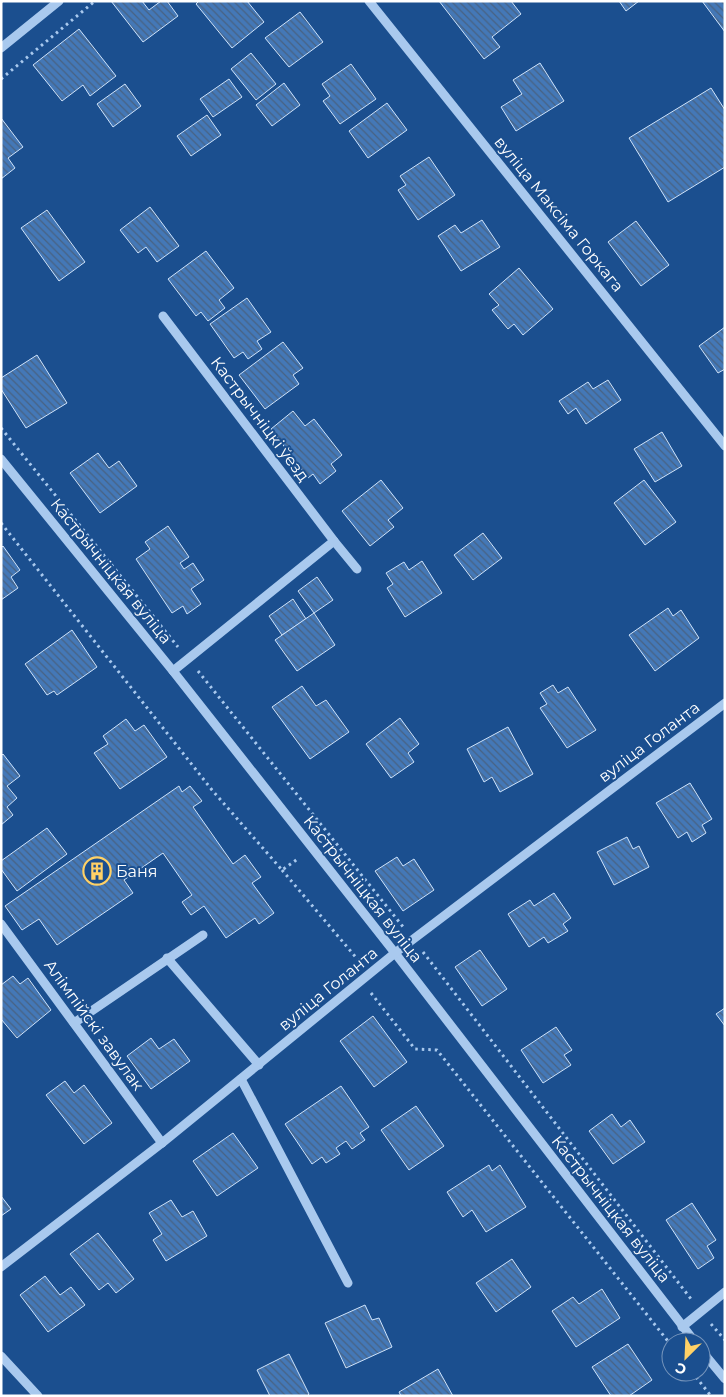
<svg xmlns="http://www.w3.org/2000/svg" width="726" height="1397" viewBox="0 0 726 1397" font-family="Montserrat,sans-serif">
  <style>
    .building { fill: url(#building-back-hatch); stroke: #cfe3fa }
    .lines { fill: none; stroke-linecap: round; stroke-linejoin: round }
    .path { stroke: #a9c9ee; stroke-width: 3; stroke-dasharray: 2.5 4; stroke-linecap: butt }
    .minor { stroke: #a9c9ee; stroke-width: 9 }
    .labels { text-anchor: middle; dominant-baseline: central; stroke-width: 4; stroke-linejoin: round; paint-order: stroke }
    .street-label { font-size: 16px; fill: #fff; stroke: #1b4f8f }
    .poi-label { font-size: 16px; fill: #fff; stroke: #1b4f8f; text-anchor: start }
  </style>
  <defs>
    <pattern id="building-back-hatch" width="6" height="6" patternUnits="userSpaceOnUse" patternTransform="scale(1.25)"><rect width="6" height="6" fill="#4478b7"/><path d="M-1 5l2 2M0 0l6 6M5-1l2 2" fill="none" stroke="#486282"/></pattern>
  </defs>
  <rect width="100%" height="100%" fill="#1b4f8f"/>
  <!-- building -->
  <g class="building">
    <path d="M111,1H142L149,10L161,1H167L178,16L143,42Z"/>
    <path d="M199,1H247L264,22L232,48L196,4Z"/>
    <path d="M439,1H511L521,14L492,37L500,47L484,59Z"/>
    <path d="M619,1H639L626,11Z"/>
    <path d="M702,1H725V32Z"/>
    <path d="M300,12L323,42L289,67L265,38Z"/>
    <path d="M79,29L116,76L90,96L83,85L62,101L33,65Z"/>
    <path d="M251,53L276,84L256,100L231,69Z"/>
    <path d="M540,63L564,101L516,131L501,107L522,94L513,80Z"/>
    <path d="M351,64L376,99L340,124L323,101L330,96L322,84Z"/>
    <path d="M229,79L242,97L213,117L200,99Z"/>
    <path d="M284,83L300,105L272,126L256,105Z"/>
    <path d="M125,84L141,106L113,127L97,104Z"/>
    <path d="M711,88L725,110V167L668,202L629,138Z"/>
    <path d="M387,103L407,130L368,158L349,131Z"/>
    <path d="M207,115L221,135L191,156L177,136Z"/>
    <path d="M1,118L23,147L8,158L15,168L1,179Z"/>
    <path d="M429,157L455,195L418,220L398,190L406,185L400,176Z"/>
    <path d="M150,207L179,246L157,262L146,247L138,253L120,230Z"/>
    <path d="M47,210L85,262L59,281L21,228Z"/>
    <path d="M482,220L500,247L461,271L438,236L455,225L461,233Z"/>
    <path d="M636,221L669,265L641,286L608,242Z"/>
    <path d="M206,251L234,288L219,300L225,308L208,321L201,312L196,316L168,279Z"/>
    <path d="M519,268L553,309L523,335L514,324L508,329L492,310L499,305L489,294Z"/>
    <path d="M247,298L271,332L257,341L262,349L248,359L243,352L234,358L210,324Z"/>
    <path d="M725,327V369L718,373L699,346Z"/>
    <path d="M283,342L303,368L293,375L299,384L265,409L239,375Z"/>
    <path d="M37,355L67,403L26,428L1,389V378Z"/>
    <path d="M608,380L621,400L586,424L576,408L568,414L559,401L588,382L593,389Z"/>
    <path d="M293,411L305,426L314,419L342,455L331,464L336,471L320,484L313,474L308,478L271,429Z"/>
    <path d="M662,432L682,466L655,482L634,449Z"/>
    <path d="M98,453L109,468L119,461L137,486L100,513L70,473Z"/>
    <path d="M381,480L403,508L388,520L394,527L370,546L342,511Z"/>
    <path d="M644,480L676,522L645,545L614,503Z"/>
    <path d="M168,526L189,557L180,563L184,569L193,563L204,580L191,589L201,604L187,614L183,606L172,613L136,559L150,549L145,542Z"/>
    <path d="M483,533L502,558L473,580L454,555Z"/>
    <path d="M3,546L20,570L11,577L18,588L1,600V548Z"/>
    <path d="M422,561L442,593L405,617L387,588L393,584L386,573L404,562L409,570Z"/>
    <path d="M317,577L333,600L314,613L298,591Z"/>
    <path d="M293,599L306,619L282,635L269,616Z"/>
    <path d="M668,608L673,616L681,610L699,638L655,671L629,635Z"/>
    <path d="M314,613L335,645L297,671L275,640Z"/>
    <path d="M72,630L97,667L57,695L54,691L47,695L25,664Z"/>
    <path d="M553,685L558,693L568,687L596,730L567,748L540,708L547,704L540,693Z"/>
    <path d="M302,686L316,706L326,700L349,732L310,759L272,707Z"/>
    <path d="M400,718L419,744L408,753L414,762L391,778L366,744Z"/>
    <path d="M126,719L135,731L144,725L167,757L120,789L94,753L108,744L103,736Z"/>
    <path d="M508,727L533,774L500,792L492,777L484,782L467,749Z"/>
    <path d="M3,754L20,776L7,786L17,798L7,807L13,815L1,825V756Z"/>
    <path d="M690,783L712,819L702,825L706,833L692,842L687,832L678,838L656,803Z"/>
    <path d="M179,786L182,792L190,786L202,801L193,807L233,864L245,855L261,877L252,883L274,913L259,924L255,918L226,938L204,906L191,915L182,902L192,895L163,853L124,880L133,893L57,945L39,919L22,930L5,906Z"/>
    <path d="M47,828L67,854L17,891L1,869V861Z"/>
    <path d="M627,837L633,849L639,846L649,867L614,885L597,852Z"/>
    <path d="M397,857L403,866L414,859L434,890L403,911L375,871Z"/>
    <path d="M554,893L571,918L563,924L568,931L548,943L544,937L529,947L508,914L530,900L534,906Z"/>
    <path d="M480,950L507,989L482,1006L455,967Z"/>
    <path d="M13,976L20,984L28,978L51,1010L17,1038L1,1019V985Z"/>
    <path d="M725,1008V1026L716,1014Z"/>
    <path d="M373,1016L407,1062L374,1087L340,1041Z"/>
    <path d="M556,1027L572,1050L564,1055L571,1065L543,1083L521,1050Z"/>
    <path d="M151,1038L159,1049L174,1039L190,1061L151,1089L127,1056Z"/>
    <path d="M65,1081L74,1093L84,1085L112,1123L84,1144L46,1095Z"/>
    <path d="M341,1086L369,1127L360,1133L365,1140L352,1149L346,1141L336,1148L340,1154L326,1163L322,1157L312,1164L285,1124Z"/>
    <path d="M416,1106L444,1146L409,1170L381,1130Z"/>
    <path d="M612,1114L621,1127L630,1120L645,1142L613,1164L589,1131Z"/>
    <path d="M233,1133L258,1168L217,1196L193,1161Z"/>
    <path d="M489,1165L492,1171L500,1165L526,1207L486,1232L472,1210L463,1217L447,1192Z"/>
    <path d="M1,1196L11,1209L1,1216Z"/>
    <path d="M171,1200L182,1217L193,1211L207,1236L166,1261L153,1240L162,1234L149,1213Z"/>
    <path d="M692,1203L716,1240L707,1246L714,1258L698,1269L666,1220Z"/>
    <path d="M98,1233L134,1279L116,1293L108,1283L99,1290L70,1254Z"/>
    <path d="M512,1259L531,1287L496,1312L476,1283Z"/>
    <path d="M45,1276L60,1295L71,1287L85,1305L48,1332L20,1295Z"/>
    <path d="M602,1289L620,1318L576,1347L552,1311L573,1297L579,1304Z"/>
    <path d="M365,1305L372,1320L379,1318L392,1347L346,1368L325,1323Z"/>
    <path d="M628,1344L652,1380L629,1396H611L592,1367Z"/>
    <path d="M289,1354L309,1394L307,1396H270L257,1370Z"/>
    <path d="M438,1369L453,1396H401L399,1392Z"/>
  </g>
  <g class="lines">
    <!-- path -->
    <g class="path">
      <path d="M1,2L2,1"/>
      <path d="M1,79L95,1"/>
      <path d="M1,428L178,647"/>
      <path d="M1,523L212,790L282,870L299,858"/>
      <path d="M198,671L404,928"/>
      <path d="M282,870L359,961"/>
      <path d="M423,952L691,1299"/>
      <path d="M371,993L415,1049L437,1050L671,1345"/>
      <path d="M711,1324L725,1340"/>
      <path d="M692,1372L711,1396"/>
    </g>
    <!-- minor -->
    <g class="minor">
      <path d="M369,1L725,446"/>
      <path d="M1,48L59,1"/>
      <path d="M163,316L334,541L173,671"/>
      <path d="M1,459L173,671L395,953L695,1342"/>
      <path d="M334,541L357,569"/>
      <path d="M1,924L162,1143"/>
      <path d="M167,958L259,1065"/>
      <path d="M74,1023L203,935"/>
      <path d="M241,1079L348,1283"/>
      <path d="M1,1267L162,1143L395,953L725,703"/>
      <path d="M682,1327L725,1292"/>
      <path d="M701,1350L725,1379"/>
      <path d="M1,1356L38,1396"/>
    </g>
  </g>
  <!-- icons -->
  <defs>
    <g id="building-ring" transform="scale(1.4375)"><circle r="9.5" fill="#1b4f8f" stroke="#ffd166" stroke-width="1.5"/><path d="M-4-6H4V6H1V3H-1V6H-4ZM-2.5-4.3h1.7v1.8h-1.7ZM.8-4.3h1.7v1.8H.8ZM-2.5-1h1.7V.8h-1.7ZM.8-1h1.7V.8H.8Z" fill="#ffd166"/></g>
  </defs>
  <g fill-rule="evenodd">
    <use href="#building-ring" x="97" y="871"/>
  </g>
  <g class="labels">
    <!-- street labels -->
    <g class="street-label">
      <text transform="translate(559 214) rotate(51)">вуліца Максіма Горкага</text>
      <text transform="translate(260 419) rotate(53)">Кастрычніцкі ўезд</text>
      <text transform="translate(111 571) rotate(51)">Кастрычніцкая вуліца</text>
      <text transform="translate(649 742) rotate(-37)">вуліца Голанта</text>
      <text transform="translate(363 889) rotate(52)">Кастрычніцкая вуліца</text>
      <text transform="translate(328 989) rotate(-39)">вуліца Голанта</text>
      <text transform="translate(94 1025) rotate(54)">Алімпійскі завулак</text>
      <text transform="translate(611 1209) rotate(52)">Кастрычніцкая вуліца</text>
    </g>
    <!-- poi labels -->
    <g class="poi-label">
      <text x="116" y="871">Баня</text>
    </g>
  </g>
  <!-- border -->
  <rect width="726" height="1397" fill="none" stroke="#ffffff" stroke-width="5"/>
  <!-- north arrow -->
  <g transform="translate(686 1357) rotate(204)"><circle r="24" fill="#1b4f8f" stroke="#7695bc"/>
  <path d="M0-4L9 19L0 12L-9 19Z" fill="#ffd166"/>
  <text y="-8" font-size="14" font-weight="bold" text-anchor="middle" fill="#ffffff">С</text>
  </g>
</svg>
